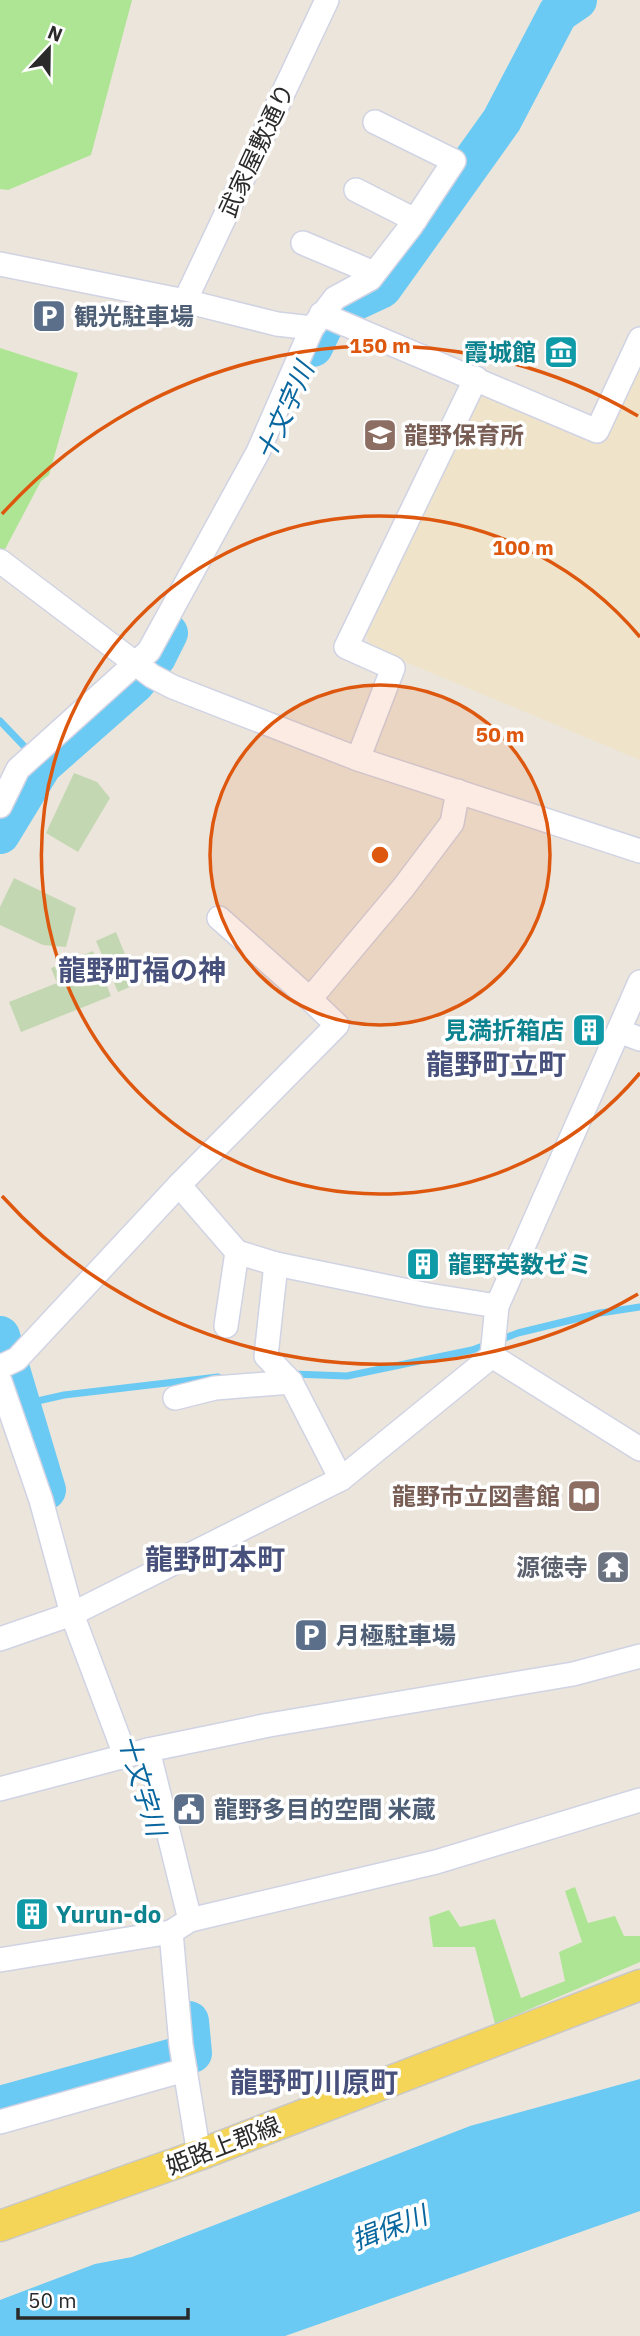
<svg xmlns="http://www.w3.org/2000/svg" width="640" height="2336" viewBox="0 0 640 2336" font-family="'IBM Plex Sans','Noto Sans JP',sans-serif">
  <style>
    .education { fill: #efe4ca }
    .green { fill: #aee595 }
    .cemetery { fill: #c3d7b2 }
    .water { fill: #6acaf3 }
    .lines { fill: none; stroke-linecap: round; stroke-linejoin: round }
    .stream { stroke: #6acaf3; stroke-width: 7 }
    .river { stroke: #6acaf3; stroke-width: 40 }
    .minor-casing { stroke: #d0d3e3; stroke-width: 26 }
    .major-casing { stroke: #c8c8c8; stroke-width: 33 }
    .minor { stroke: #fff; stroke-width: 23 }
    .major { stroke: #f5d557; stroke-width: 30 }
    .ring { fill: none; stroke: #de570e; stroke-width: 3.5 }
    .labels { text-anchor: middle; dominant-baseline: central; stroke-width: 7; stroke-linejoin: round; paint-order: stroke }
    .street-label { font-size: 24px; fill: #2a2a2a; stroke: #fff }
    .service-label { font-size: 24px; font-weight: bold; fill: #4e5e75; stroke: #fff; text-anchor: start }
    .culture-label { font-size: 24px; font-weight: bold; fill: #0d838f; stroke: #fff; text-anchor: end }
    .education-label { font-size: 24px; font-weight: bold; fill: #785e54; stroke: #fff; text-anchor: start }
    .worship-label { font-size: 24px; font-weight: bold; fill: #5b616d; stroke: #fff; text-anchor: end }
    .water-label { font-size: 26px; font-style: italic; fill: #09679f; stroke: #fff }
    .quarter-label { font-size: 28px; font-weight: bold; fill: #48507c; stroke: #fff }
    .centre { fill: #de570e; stroke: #fff; stroke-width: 3.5 }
    .ring-label { font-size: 21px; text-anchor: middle; font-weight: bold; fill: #de570e; stroke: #fff; stroke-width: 7; stroke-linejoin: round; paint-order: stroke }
  </style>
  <rect width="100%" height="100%" fill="#ece5db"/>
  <!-- education -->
  <path class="education" d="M640,351V760L372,648L362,626L475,398L483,395L600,443Z"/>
  <!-- green -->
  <g class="green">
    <path d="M0,0H132L91,155L8,190L0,189Z"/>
    <path d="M0,348L78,373L49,475L41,481L3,553L0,550Z"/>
    <path d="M575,1887L588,1923L615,1916L624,1936H640V1962L495,2024L475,1947H433L429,1917L449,1910L460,1927L495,1919L521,1998L565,1981L559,1952L582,1942L565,1891Z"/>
  </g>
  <!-- cemetery -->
  <g class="cemetery">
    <path d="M74,773L97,782L110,798L78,852L46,833Z"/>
    <path d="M14,878L76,908L66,947L43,945L0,925V907Z"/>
    <path d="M116,932L137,984L118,992L96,941Z"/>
    <path d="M93,951L111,996L21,1032L9,1002L57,983L51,968Z"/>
  </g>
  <!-- water -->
  <path class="water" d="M640,2079V2211L285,2336H0V2300L95,2264L132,2257L470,2126Z"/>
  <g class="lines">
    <!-- stream -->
    <g class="stream">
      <path d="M0,721L42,765"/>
      <path d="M292,1374L347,1376L472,1350L518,1333L600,1313L640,1307"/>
      <path d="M11,1407L64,1395L218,1377"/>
    </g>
    <!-- river -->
    <g class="river">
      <path d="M313,347L323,326L339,308L382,288L502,120L558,13L577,0"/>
      <path d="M0,834L42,765L135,683L156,657L168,633"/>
      <path d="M0,1336L46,1490"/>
      <path d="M0,2106L192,2053L189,2021"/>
    </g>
    <!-- minor casing -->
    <g class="minor-casing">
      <g id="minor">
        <path d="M356,190L415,220"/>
        <path d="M303,243L374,273"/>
        <path d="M0,264L185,301L277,324L312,328"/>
        <path d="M185,301L327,0"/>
        <path d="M321,314L597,431L640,339"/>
        <path d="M0,561L152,676L173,687L358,759L640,851"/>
        <path d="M358,759L393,668L346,647L476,378"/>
        <path d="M0,806L18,769L149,651L258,452L312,328L335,298L370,279L411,226L454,161L375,122"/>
        <path d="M219,918L310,999"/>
        <path d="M619,1031L640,1039"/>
        <path d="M179,1185L237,1252L276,1264L428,1295L497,1306"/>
        <path d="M276,1264L266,1356L291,1382"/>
        <path d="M226,1326L237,1252"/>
        <path d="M492,1356L640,1449"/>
        <path d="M0,1367L17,1359L179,1185L337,1025L310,999L403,888L452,823L458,791"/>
        <path d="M0,1381L41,1500L72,1614L125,1755"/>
        <path d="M175,1398L215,1388L291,1382L341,1479"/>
        <path d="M0,1639L72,1614L341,1479L492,1356L497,1306L640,982"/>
        <path d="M148,1750L190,1920"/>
        <path d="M0,1789L148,1750L269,1725L573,1674L640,1656"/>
        <path d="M171,1932L181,2045L199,2155"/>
        <path d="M0,1960L171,1932L190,1920L436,1862L640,1800"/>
        <path d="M0,2122L185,2070"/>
      </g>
    </g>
    <!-- major casing -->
    <g class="major-casing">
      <path id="major" d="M0,2226L199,2155L640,1985"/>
    </g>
    <!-- minor -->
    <use href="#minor" class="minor"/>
    <!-- major -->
    <use href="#major" class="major"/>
  </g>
  <!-- distance rings -->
  <circle cx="380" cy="855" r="170" fill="#de570e" fill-opacity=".12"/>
  <g class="ring">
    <circle cx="380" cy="855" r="170"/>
    <path d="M640 1073A339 339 0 1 1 640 637"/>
    <path d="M638 1294A509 509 0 0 1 2 1196M2 514A509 509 0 0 1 638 416"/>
  </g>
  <!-- icons -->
  <defs>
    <g id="parking-square" transform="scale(1.75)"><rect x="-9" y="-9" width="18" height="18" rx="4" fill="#5c6f8a" stroke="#fff"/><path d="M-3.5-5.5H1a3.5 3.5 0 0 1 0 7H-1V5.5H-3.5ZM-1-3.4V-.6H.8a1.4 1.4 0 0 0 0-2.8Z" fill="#fff"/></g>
    <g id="museum-square" transform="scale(1.75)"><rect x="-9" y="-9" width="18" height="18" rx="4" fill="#0f9aa8" stroke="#fff"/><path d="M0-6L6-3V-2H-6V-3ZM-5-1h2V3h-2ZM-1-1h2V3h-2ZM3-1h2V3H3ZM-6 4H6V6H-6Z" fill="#fff"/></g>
    <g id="school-square" transform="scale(1.75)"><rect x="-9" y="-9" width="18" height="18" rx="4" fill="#8d6e63" stroke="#fff"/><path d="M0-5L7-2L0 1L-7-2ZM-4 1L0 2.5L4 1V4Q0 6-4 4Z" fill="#fff"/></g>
    <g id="building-square" transform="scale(1.75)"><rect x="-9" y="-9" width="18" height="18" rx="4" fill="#0f9aa8" stroke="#fff"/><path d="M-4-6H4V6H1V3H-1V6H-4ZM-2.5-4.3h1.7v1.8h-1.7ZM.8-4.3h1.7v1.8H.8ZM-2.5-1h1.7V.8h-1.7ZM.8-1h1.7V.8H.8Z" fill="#fff"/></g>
    <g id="library-square" transform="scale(1.75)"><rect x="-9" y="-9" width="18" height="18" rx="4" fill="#8d6e63" stroke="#fff"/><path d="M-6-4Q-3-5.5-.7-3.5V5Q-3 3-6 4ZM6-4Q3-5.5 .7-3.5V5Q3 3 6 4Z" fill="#fff"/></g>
    <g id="temple-square" transform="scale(1.75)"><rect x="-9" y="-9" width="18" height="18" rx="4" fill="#6b7280" stroke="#fff"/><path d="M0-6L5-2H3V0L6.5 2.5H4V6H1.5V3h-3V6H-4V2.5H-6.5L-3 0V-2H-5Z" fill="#fff"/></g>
    <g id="civic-square" transform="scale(1.75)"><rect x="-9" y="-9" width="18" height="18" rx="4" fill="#5c6f8a" stroke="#fff"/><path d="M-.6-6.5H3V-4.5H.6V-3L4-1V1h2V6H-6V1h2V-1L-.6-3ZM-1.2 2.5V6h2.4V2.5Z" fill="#fff"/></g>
  </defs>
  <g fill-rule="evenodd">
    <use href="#parking-square" x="49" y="316"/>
    <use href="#museum-square" x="561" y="352"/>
    <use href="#school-square" x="380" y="435"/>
    <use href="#building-square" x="589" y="1030"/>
    <use href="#building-square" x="423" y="1264"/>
    <use href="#library-square" x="584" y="1496"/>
    <use href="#temple-square" x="613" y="1567"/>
    <use href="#parking-square" x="311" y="1635"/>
    <use href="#civic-square" x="189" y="1809"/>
    <use href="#building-square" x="32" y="1914"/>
  </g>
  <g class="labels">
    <!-- street labels -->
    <g class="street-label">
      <text transform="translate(256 150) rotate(-65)">武家屋敷通り</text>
      <text transform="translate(223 2145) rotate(-21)">姫路上郡線</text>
    </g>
    <!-- service labels -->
    <g class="service-label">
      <text x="74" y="316">観光駐車場</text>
      <text x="336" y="1635">月極駐車場</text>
      <text x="214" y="1809">龍野多目的空間 米蔵</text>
    </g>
    <!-- culture labels -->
    <g class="culture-label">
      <text x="536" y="352">霞城館</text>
      <text x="564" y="1030">見満折箱店</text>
      <text x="448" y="1264" text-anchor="start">龍野英数ゼミ</text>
      <text x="56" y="1914" text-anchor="start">Yurun-do</text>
    </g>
    <!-- education labels -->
    <g class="education-label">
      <text x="404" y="435">龍野保育所</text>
      <text x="560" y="1496" text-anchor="end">龍野市立図書館</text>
    </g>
    <!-- worship labels -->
    <g class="worship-label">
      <text x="588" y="1567">源徳寺</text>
    </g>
    <!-- water labels -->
    <g class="water-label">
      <text transform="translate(284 411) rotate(-66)">十文字川</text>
      <text transform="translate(143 1785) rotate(73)">十文字川</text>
      <text transform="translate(389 2227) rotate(-21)">揖保川</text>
    </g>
    <!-- quarter labels -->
    <g class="quarter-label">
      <text x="142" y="969">龍野町福の神</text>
      <text x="496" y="1063">龍野町立町</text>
      <text x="215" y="1558">龍野町本町</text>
      <text x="314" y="2081">龍野町川原町</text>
    </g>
  </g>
  <circle cx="380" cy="855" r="10" class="centre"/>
  <g class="ring-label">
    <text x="380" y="353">150 m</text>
    <text x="523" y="555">100 m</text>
    <text x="500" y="742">50 m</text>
  </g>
  <!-- north arrow -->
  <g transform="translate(49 49) rotate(22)" stroke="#ffffff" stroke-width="5" paint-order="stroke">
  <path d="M0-5L12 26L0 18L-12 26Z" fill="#2a2a2a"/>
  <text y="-10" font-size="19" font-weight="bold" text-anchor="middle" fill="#2a2a2a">N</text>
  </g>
  <!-- scale -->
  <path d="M18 2308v10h170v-10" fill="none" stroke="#2a2a2a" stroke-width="3.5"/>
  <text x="28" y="2308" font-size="21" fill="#2a2a2a" stroke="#ffffff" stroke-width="5" paint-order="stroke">50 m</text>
</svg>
